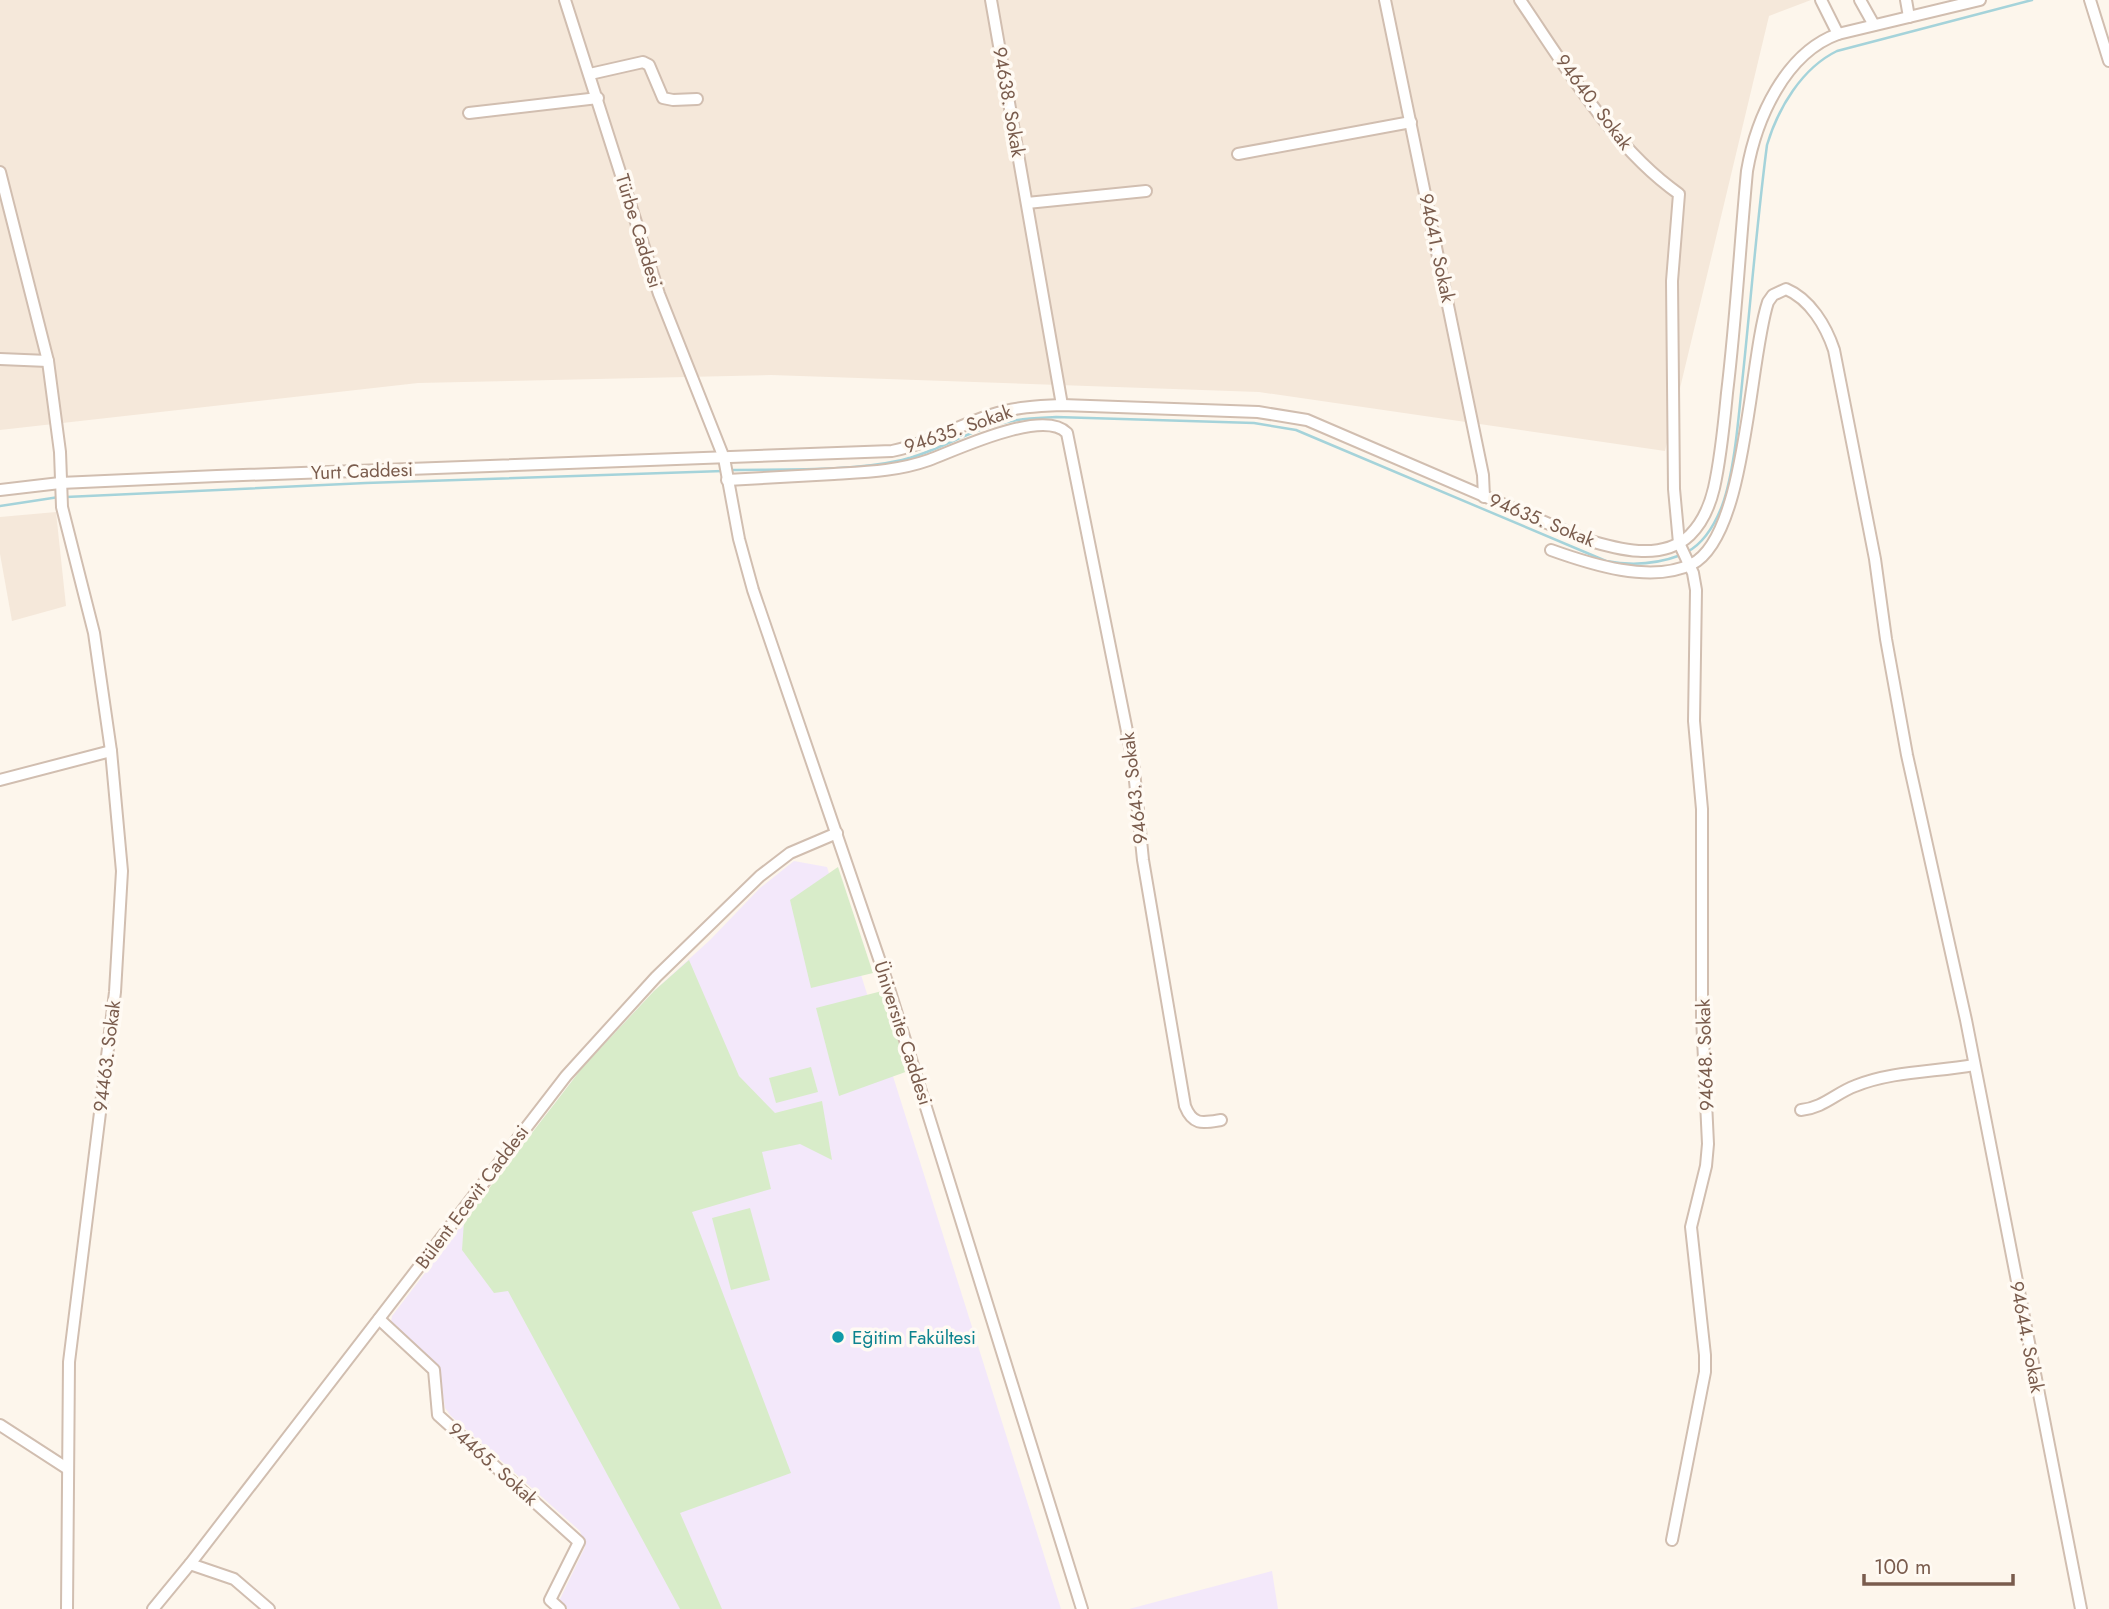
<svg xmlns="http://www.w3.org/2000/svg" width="2109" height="1609" viewBox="0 0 2109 1609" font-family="Jost,sans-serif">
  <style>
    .residential { fill: #f5e8da }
    .education { fill: #f3e8fa }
    .green { fill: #d8ecc9 }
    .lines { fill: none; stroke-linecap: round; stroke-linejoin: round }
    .stream { stroke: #a5d3da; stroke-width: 2.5 }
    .minor-casing { stroke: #d1beb0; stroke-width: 14 }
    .minor { stroke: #fff; stroke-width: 10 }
    .culture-dot { fill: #0f9aa8; stroke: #fffaf3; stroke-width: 2.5 }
    .labels { text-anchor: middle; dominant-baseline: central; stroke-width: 7; stroke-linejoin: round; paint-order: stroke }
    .street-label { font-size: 19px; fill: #7a5c4d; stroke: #fffaf3 }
    .culture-label { font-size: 19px; fill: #0d838f; stroke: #fffaf3; text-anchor: start }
  </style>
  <rect width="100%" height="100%" fill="#fdf6ec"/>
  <!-- residential -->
  <g class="residential">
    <path d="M0,0H1811L1769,16L1665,451L1259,392L771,375L418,383L0,430Z"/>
    <path d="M56,512L66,606L12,621L0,554V517Z"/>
  </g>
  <!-- education -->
  <g class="education">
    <path d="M794,861L827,867L1061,1609H567L559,1601L585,1547L580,1531L451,1416L445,1408L439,1369L391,1322L392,1316L582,1068L654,991L710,940L760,888Z"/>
    <path d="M1272,1571L1278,1609H1129Z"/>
  </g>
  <!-- green -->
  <g class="green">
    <path d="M838,867L873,973L811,988L790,900Z"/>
    <path d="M689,960L739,1076L775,1113L822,1101L832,1160L800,1144L762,1152L771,1189L692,1212L791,1473L680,1513L722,1609H680L508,1291L494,1293L462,1250L464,1221L582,1068L654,991Z"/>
    <path d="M882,991L911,1070L839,1096L816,1008Z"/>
    <path d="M811,1067L818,1092L776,1103L769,1078Z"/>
    <path d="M750,1208L770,1280L731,1290L712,1218Z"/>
  </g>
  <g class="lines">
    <!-- stream -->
    <g class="stream">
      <path d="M730,470C785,469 848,472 902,460C937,452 967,431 1002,423C1020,418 1038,418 1056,417L1254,423L1296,430L1606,561C1632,566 1657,564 1681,555"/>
      <path d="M66,497L366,483L723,471"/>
      <path d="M0,506L59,497"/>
      <path d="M1687,552C1704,543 1715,524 1722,506C1735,471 1739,412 1743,374C1751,298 1757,221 1767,145C1778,108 1802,68 1837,51L2032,0"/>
    </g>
    <!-- minor casing -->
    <g class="minor-casing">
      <g id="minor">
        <path d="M565,0L659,294L724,458L739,539L753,590L887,982L1082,1609"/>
        <path d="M991,0L1062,405"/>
        <path d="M1385,0L1483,475L1484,497"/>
        <path d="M1520,0C1565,66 1613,148 1679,194L1672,281L1674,489L1679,543L1693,573L1696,590L1694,721L1702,809V1017L1708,1144L1706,1166L1691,1227L1705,1355V1372L1672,1540"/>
        <path d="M1821,0L1838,34"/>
        <path d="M1860,0L1874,25"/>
        <path d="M1906,0L1909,17"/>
        <path d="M2090,0L2109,61"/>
        <path d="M590,74L643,62L649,65L663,98L673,100L697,99"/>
        <path d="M469,113L598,98"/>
        <path d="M1238,154L1411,122"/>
        <path d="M0,172L48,361L60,452L62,507L94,633L111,751L122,871L115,992L69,1362L67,1609"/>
        <path d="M1027,203L1146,191"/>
        <path d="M0,359L48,361"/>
        <path d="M727,480C762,478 798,476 834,474C867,472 898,471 929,460C956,450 1043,408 1067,433L1133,761L1143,860L1185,1106C1193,1126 1203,1123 1221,1120"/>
        <path d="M0,490L60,483L217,476L892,451C927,444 957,426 991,415C1014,407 1038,406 1062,405L1258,412L1307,420L1584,539C1616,549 1662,562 1690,535C1703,522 1710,505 1714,488C1721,457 1724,424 1727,393C1736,319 1740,245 1747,171C1756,119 1785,53 1838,34L1980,0"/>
        <path d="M1551,550C1590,564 1651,584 1692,564C1747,536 1749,359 1768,302L1773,295L1786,289C1810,299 1826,326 1834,350L1875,559L1886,639L1907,755L1966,1020L2081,1609"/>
        <path d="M0,780L111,751"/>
        <path d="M1801,1110C1823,1108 1836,1093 1855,1086C1892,1071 1935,1072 1974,1065"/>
        <path d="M379,1319L434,1370L438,1415L579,1542L550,1600L560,1609"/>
        <path d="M0,1425L68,1469"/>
        <path d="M190,1564L234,1579L269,1609"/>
        <path d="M153,1609L190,1564L566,1076L656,977L760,876L790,853L837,833"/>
      </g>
    </g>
    <!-- minor -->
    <use href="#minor" class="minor"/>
  </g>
  <!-- markers -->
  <circle class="culture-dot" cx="838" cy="1337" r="7"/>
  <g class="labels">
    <!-- street labels -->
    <g class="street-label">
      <text transform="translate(1009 102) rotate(80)">94638. Sokak</text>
      <text transform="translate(1594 102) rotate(53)">94640. Sokak</text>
      <text transform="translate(639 231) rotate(73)">Türbe Caddesi</text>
      <text transform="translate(1437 248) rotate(78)">94641. Sokak</text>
      <text transform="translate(958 429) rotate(-19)">94635. Sokak</text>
      <text transform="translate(362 471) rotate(-2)">Yurt Caddesi</text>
      <text transform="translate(1542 520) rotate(22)">94635. Sokak</text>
      <text transform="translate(1134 788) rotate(-97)">94643. Sokak</text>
      <text transform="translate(903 1033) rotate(72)">Üniversite Caddesi</text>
      <text transform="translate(1705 1055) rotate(-92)">94648. Sokak</text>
      <text transform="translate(107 1056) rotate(-83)">94463. Sokak</text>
      <text transform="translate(472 1197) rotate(-53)">Bülent Ecevit Caddesi</text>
      <text transform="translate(2027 1337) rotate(79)">94644. Sokak</text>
      <text transform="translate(493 1464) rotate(42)">94465. Sokak</text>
    </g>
    <!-- culture labels -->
    <g class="culture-label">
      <text x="852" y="1337">Eğitim Fakültesi</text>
    </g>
  </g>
  <!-- scale -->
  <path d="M1864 1574v10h149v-10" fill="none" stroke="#7a5c4d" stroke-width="3.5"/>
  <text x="1874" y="1574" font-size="21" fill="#7a5c4d" stroke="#fffaf3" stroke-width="5" paint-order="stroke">100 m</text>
</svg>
